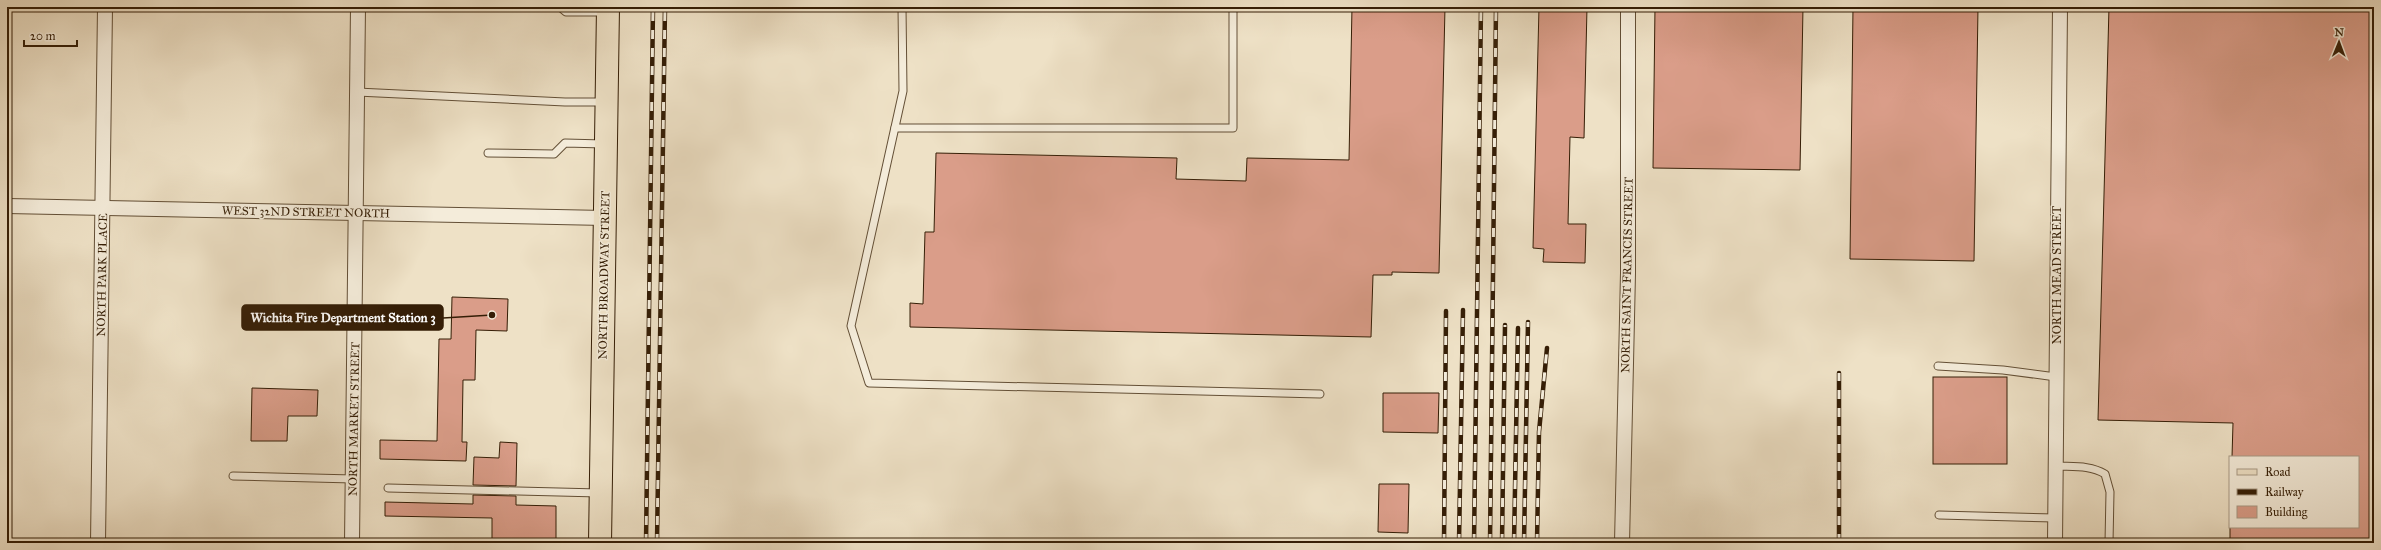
<svg xmlns="http://www.w3.org/2000/svg" width="2381" height="550" viewBox="0 0 2381 550" font-family="'IM FELL Great Primer',serif">
  <style>
    .building { fill: #da9d89; stroke: #351e06 }
    .lines { fill: none; stroke-linecap: round; stroke-linejoin: round }
    .service-casing { stroke: #634f36; stroke-width: 9 }
    .minor-casing { stroke: #634f36; stroke-width: 16 }
    .primary-casing { stroke: #351e06; stroke-width: 24 }
    .service { stroke: #f4ecda; stroke-width: 7 }
    .minor { stroke: #f4ecda; stroke-width: 14 }
    .primary { stroke: #eee1c6; stroke-width: 22 }
    .rail-casing { stroke: #351e06; stroke-width: 4.5 }
    .rail { stroke: #f4ecda; stroke-width: 3; stroke-dasharray: 9; stroke-linecap: butt }
    .labels { text-anchor: middle; dominant-baseline: central; stroke-width: 3; stroke-linejoin: round; paint-order: stroke }
    .street-label { font-size: 12px; fill: #351e06; stroke: #f4ecda }
    .leader { fill: none; stroke: #351e06; stroke-width: 1.5 }
    .callout-dot { fill: #351e06; stroke: #f4ecda; stroke-width: 1.5 }
    .callout { fill: #351e06; stroke: #351e06; stroke-width: 1.5 }
    .callout-label { font-size: 13px; text-anchor: middle; font-weight: bold; fill: #fff }
  </style>
  <rect width="100%" height="100%" fill="#eee1c6"/>
  <filter id="stains"><feTurbulence type="fractalNoise" baseFrequency=".005" numOctaves="4"/><feColorMatrix values="0 0 0 0 .2 0 0 0 0 .09 0 0 0 0 .02 0 0 0 .5 -.17"/></filter>
  <radialGradient id="worn" r=".72"><stop offset=".6" stop-color="#630" stop-opacity="0"/><stop offset="1" stop-color="#630" stop-opacity=".3"/></radialGradient>
  <!-- building -->
  <g class="building">
    <path d="M1352,7H1445L1439,273L1392,272V275H1373L1371,337L910,327V303L923,304L925,232H934L936,153L1177,158L1176,179L1246,181L1247,158L1349,160Z"/>
    <path d="M1539,7H1587L1584,138L1570,137L1568,224H1586L1585,263L1543,262L1544,249L1533,248Z"/>
    <path d="M1655,7H1803L1800,170L1653,168Z"/>
    <path d="M1853,7H1978L1974,261L1850,259Z"/>
    <path d="M2109,7H2374V543H2230V527H2358V457H2232L2233,423L2098,420Z"/>
    <path d="M452,297L508,299L507,331L476,330L475,380H463L462,442H467L466,461L380,459V440L437,441L439,339H451Z"/>
    <rect x="1933" y="377" width="74" height="87"/>
    <path d="M252,388L318,390L317,416H288L287,441H251Z"/>
    <path d="M1383,393H1439L1438,433L1383,432Z"/>
    <path d="M500,442L517,443L516,486L473,485L474,457L499,458Z"/>
    <path d="M1379,484H1409L1408,533L1378,532Z"/>
    <path d="M473,495L516,496V505L556,506V543H492V518L385,516V502L473,504Z"/>
  </g>
  <g class="lines">
    <!-- service casing -->
    <g class="service-casing">
      <g id="service">
        <path d="M560,7L566,12H606"/>
        <path d="M902,7L903,91L851,326L869,383L1320,394"/>
        <path d="M357,92L565,102H604"/>
        <path d="M895,128H1233V7"/>
        <path d="M488,153L554,154L565,143L604,144"/>
        <path d="M1938,366L2003,370L2056,377"/>
        <path d="M2056,466C2073,467 2090,465 2105,474L2110,492L2109,543"/>
        <path d="M233,476L353,479"/>
        <path d="M388,488L599,493"/>
        <path d="M1939,515L2055,518"/>
      </g>
    </g>
    <!-- minor casing -->
    <g class="minor-casing">
      <g id="minor">
        <path d="M7,206L605,218"/>
        <path d="M98,543L105,7"/>
        <path d="M352,543L358,7"/>
        <path d="M1622,543L1628,273V7"/>
        <path d="M2055,543L2060,7"/>
      </g>
    </g>
    <!-- primary casing -->
    <g class="primary-casing">
      <path id="primary" d="M600,543L608,7"/>
    </g>
    <!-- service -->
    <use href="#service" class="service"/>
    <!-- minor -->
    <use href="#minor" class="minor"/>
    <!-- primary -->
    <use href="#primary" class="primary"/>
    <!-- rail casing -->
    <g class="rail-casing">
      <g id="rail">
        <path d="M646,543L653,7"/>
        <path d="M657,543L665,7"/>
        <path d="M1444,543L1446,311"/>
        <path d="M1459,543L1463,310"/>
        <path d="M1474,543L1481,7"/>
        <path d="M1490,543L1496,7"/>
        <path d="M1502,543L1505,325"/>
        <path d="M1514,543L1518,328"/>
        <path d="M1524,543L1528,322"/>
        <path d="M1537,543L1539,432L1547,348"/>
        <path d="M1839,543V373"/>
      </g>
    </g>
    <!-- rail -->
    <use href="#rail" class="rail"/>
  </g>
  <g class="labels">
    <!-- street labels -->
    <g class="street-label">
      <text transform="translate(306 212) rotate(1)">WEST 32ND STREET NORTH</text>
      <text transform="translate(102 275) rotate(-89)">NORTH PARK PLACE</text>
      <text transform="translate(604 275) rotate(-89)">NORTH BROADWAY STREET</text>
      <text transform="translate(1627 275) rotate(-89)">NORTH SAINT FRANCIS STREET</text>
      <text transform="translate(2057 275) rotate(-90)">NORTH MEAD STREET</text>
      <text transform="translate(354 419) rotate(-89)">NORTH MARKET STREET</text>
    </g>
  </g>
  <!-- callouts -->
  <path class="leader" d="M492 315L443 318"/>
  <circle class="callout-dot" cx="492" cy="315" r="4"/>
  <rect class="callout" x="242" y="305" width="201" height="25" rx="4"/>
  <g class="callout-label">
    <text x="343" y="322">Wichita Fire Department Station 3</text>
  </g>
  <!-- margin -->
  <rect width="2381" height="550" fill="none" stroke="#eee1c6" stroke-width="24"/>
  <rect x="8" y="8" width="2365" height="534" fill="none" stroke="#351e06" stroke-width="2"/>
  <rect x="12" y="12" width="2357" height="526" fill="none" stroke="#351e06"/>
  <!-- legend -->
  <rect x="2229" y="456" width="130" height="72" fill="#f4ecda" stroke="#a89a85"/>
  <rect x="2237" y="469" width="20" height="6" fill="#eee1c6" stroke="#a89a85"/>
  <text x="2265" y="476" font-size="12" fill="#351e06">Road</text>
  <rect x="2237" y="489" width="20" height="6" fill="#351e06" stroke="#a89a85"/>
  <text x="2265" y="496" font-size="12" fill="#351e06">Railway</text>
  <rect x="2237" y="506" width="20" height="12" fill="#da9d89" stroke="#a89a85"/>
  <text x="2265" y="516" font-size="12" fill="#351e06">Building</text>
  <!-- north arrow -->
  <g transform="translate(2339 42) rotate(1)" stroke="#f4ecda" stroke-width="3" paint-order="stroke">
  <path d="M0-3L7 15L0 10L-7 15Z" fill="#351e06"/>
  <text y="-6" font-size="11" font-weight="bold" text-anchor="middle" fill="#351e06">N</text>
  </g>
  <!-- scale -->
  <path d="M24 40v6h53v-6" fill="none" stroke="#351e06" stroke-width="2"/>
  <text x="30" y="40" font-size="12" fill="#351e06" stroke="#f4ecda" stroke-width="3" paint-order="stroke">20 m</text>
  <rect width="100%" height="100%" filter="url(#stains)"/>
  <rect width="100%" height="100%" fill="url(#worn)"/>
</svg>
